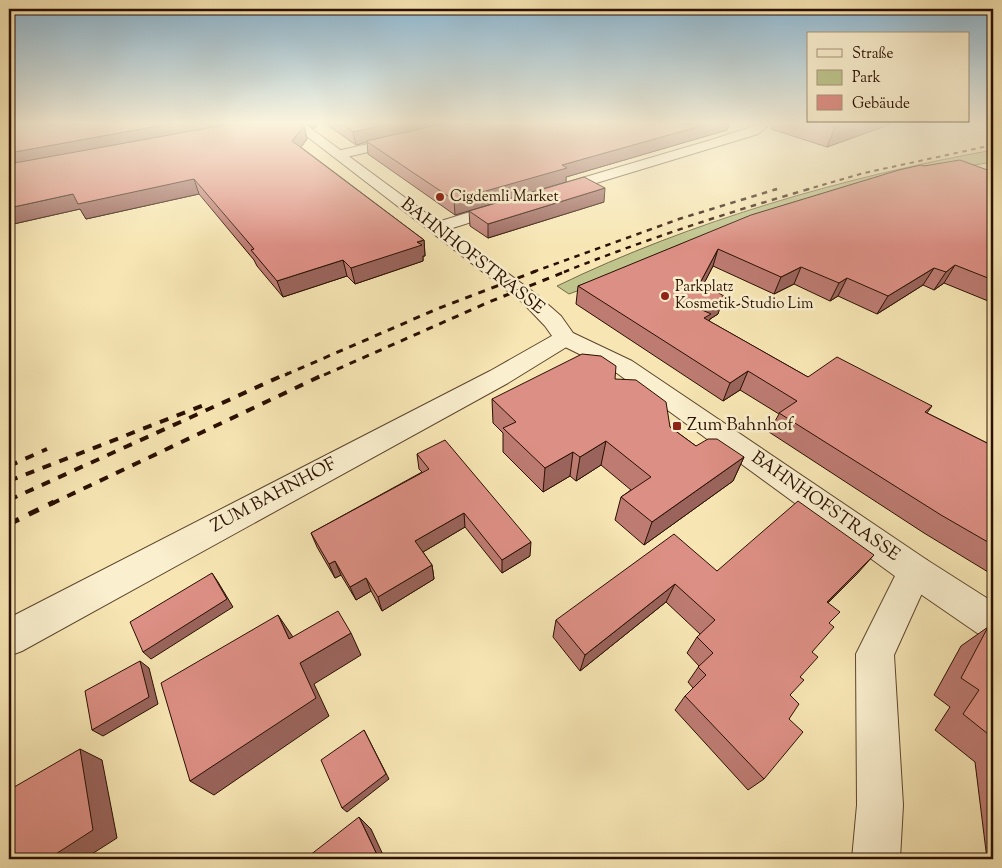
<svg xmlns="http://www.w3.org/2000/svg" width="1002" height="868" viewBox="0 0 1002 868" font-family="'Sorts Mill Goudy',serif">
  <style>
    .green { fill: #bec48c; stroke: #746a46 }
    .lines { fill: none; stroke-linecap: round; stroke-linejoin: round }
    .minor-casing { stroke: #5d452d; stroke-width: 2 }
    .tertiary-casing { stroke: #5d452d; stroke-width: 2 }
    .minor { fill: #faefce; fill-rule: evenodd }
    .tertiary { fill: #faefce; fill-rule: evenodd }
    .rail-far4 { stroke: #2a0f00; stroke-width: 2; stroke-dasharray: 4.5 4.5; stroke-linecap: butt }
    .rail-far3 { stroke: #2a0f00; stroke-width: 2.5; stroke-dasharray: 5.5 5.5; stroke-linecap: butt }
    .rail-far2 { stroke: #2a0f00; stroke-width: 3; stroke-dasharray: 7 7; stroke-linecap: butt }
    .rail-far1 { stroke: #2a0f00; stroke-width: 4; stroke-dasharray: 9 9; stroke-linecap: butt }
    .rail { stroke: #2a0f00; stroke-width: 5; stroke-dasharray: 11 11; stroke-linecap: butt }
    .wall { fill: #bd7b72; stroke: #2a0f00 }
    .shaded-wall { fill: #9a645c; stroke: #2a0f00 }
    .building { fill: #dc8f84; stroke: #2a0f00 }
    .poi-dot { fill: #8f2418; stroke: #faefce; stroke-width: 2 }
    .labels { text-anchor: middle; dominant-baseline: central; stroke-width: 5; stroke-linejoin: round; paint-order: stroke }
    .far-poi-label { font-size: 15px; fill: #2a0f00; stroke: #faefce; text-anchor: start }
    .street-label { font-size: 18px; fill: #2a0f00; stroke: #faefce }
    .poi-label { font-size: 18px; fill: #2a0f00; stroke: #faefce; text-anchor: start }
  </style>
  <rect width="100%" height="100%" fill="#f7e6b4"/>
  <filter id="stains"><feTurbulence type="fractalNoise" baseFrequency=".004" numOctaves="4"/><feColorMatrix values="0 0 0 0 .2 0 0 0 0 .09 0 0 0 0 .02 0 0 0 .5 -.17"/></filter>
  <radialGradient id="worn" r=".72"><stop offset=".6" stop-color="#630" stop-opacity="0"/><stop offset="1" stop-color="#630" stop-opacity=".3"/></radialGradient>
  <!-- green -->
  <path class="green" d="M993,150V162L962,167L743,229L569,294L557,286C691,221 848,176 993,150Z"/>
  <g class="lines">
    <!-- minor casing -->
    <g class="minor-casing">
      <g id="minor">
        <path d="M455,124H478L476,127L338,159L331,155L333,152Z"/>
        <path d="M755,124H770L758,134L560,194H548L546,191L548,188L711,140L748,128Z"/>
        <path d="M506,201L512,203L514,206L512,209L437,233L431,232L428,228L431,224Z"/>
        <path d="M565,331L573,333L576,338L573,343L508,383L22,651L9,656V618L490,371L557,333Z"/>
        <path d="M915,556L927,560L932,571L894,655L903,805L900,859H852L857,805L856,654L903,560Z"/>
      </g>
    </g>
    <!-- tertiary casing -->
    <g class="tertiary-casing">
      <path id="tertiary" d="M291,124H305L536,294L561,316L573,333L632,361L927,560L993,602V641L980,635L903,582L614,371L557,343L545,326L522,302Z"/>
    </g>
    <!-- minor -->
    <use href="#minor" class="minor"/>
    <!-- tertiary -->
    <use href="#tertiary" class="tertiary"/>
    <!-- rail-far4 -->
    <g class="rail-far4">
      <path d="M773,190L777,189"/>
      <path d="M805,190L864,173L993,145"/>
    </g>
    <!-- rail-far3 -->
    <g class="rail-far3">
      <path d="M533,272L679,219L777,189"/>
      <path d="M564,272C644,240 726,213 809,189"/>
    </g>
    <!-- rail-far2 -->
    <g class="rail-far2">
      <path d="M285,375L437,309L536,271"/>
      <path d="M324,375L489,302L567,271"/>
    </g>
    <!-- rail-far1 -->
    <g class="rail-far1">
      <path d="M9,466L47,449"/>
      <path d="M9,481L204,405"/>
      <path d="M9,500L288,373"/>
      <path d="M51,504L327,373"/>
    </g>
    <!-- rail -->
    <path class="rail" d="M9,524L54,502"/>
  </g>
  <!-- wall -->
  <g class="wall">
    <path d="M9,124L304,126L307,139L301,147L424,240L425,256H423V261L355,284L347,276L283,297L257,266L254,260L199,194L86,219L80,209L9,225Z"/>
    <path d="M308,124H318L314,129Z"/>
    <path d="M326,124H729L727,130L566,177V182L455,215L368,154L367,142L356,145Z"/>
    <path d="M773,124H891L827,147L771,129Z"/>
    <path d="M924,166L993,172V303L944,283L934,290L923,285L877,314L838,296L830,301L794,284L774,294L713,266L703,285L718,314L710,319L709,321L808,377L932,406L927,413L993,446V575L924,533L769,432L779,414L740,390L723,401L576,304L578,286Z"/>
    <path d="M604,202L488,238L470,226L469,211Z"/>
    <path d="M615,379L670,427L696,446L744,457L733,481L644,545L615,520L621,497L631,490L601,465L576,481L570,476L543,492L503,452V433L493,423L492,399Z"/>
    <path d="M417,454L530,556L502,573L465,527L423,552L432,565L434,579L382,611L371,591L356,600L341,575L335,578L317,547L311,533L422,472L419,469Z"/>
    <path d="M717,571L857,574L828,603L829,623L812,652L800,677L790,695L789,719L764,779L748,790L675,710L685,696L693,688L688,682L699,666L687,653L697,637L700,634L666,602L580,671L553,637L556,620Z"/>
    <path d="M988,627L993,631V859H987L975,762L935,730L950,707L934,695L961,646Z"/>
  </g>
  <!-- shaded-wall -->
  <g class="shaded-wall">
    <path d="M169,124H239L9,168V153Z"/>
    <path d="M313,124H318L314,129Z"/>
    <path d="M390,124H446L366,141L367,142L356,145L353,132Z"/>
    <path d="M708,124H729L727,130L566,177V182L455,215L454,200L562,165Z"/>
    <path d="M845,124H891L827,147L835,127Z"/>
    <path d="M304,126L307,139L296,154L292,141Z"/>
    <path d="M194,179L199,194L86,219L80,209L9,225V208L73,194Z"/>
    <path d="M605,188L604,202L488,238V224Z"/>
    <path d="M424,240L425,256H423V261L355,284L351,268Z"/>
    <path d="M718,249L713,266L695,301L700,283Z"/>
    <path d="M343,260L347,276L283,297L277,281Z"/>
    <path d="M955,265L944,283L934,290L946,272Z"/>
    <path d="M801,267L794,284L774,294L781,277Z"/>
    <path d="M934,268L923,285L877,314L888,296Z"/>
    <path d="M847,278L838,296L830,301L839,283Z"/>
    <path d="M724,296L718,314L710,319L705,332L700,309Z"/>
    <path d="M748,371L740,390L723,401L730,383Z"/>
    <path d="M606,441L601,465L576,481L580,457Z"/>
    <path d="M573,452L570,476L543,492L545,468Z"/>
    <path d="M744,457L733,481L644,545L652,522Z"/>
    <path d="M464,513L465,527L418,555L415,541Z"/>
    <path d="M531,542L530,556L502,573V560Z"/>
    <path d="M874,555L857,574L811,619L827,602Z"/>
    <path d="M335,561L341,575L335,578L329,564Z"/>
    <path d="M432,565L434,579L382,611L378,597Z"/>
    <path d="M212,573L218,582L233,607L151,659L143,652Z"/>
    <path d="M366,578L371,591L356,600L350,587Z"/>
    <path d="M675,584L666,602L580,671L585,655Z"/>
    <path d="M278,615L293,637L289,639Z"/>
    <path d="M351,633L361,655L314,684L329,716L214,795L190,781L300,663Z"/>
    <path d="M140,661L149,668L158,704L103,736L92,730Z"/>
    <path d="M364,730L389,779L347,812L342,808Z"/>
    <path d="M80,749L102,760L117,838L84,859H48Z"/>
    <path d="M359,817L371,829L385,859H379Z"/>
  </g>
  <!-- building -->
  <g class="building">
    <path d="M9,124H169L9,153Z"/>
    <path d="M230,124H301L304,126L292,141L424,240L417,242L422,245L351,268L343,260L277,281L251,250L254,249L194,179L78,204L73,194L9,208V164Z"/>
    <path d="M342,124H390L353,132Z"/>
    <path d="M442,124H708L562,165L567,168L454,200L366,141Z"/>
    <path d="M824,124H845L835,127Z"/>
    <path d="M960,160L993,172V248L991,252L993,255V280L955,265L946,272L934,268L888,296L847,278L839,283L801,267L781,277L718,249L700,283L724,296L700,309L711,314L704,318L808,377L837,357L932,406L925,412L993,446V545L941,515L779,413L797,401L748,371L730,383L578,286L751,215L899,170L921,165L924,166Z"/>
    <path d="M584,177L605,188L488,224L469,211Z"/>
    <path d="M582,354L601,356L616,366L615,379L636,380L666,402L670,427L696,446L708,439H717L744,457L652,522L621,497L651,477L606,441L580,457L573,452L545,468L503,428L516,422L492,399Z"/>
    <path d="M445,440L531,542L502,560L464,513L415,541L432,565L378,597L366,578L350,587L335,561L329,564L311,533L429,469L417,454Z"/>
    <path d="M798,501L874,555L827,602L840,612L829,623L834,627L812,652L818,657L800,677L804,680L790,695L799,704L789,719L803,732L764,779L685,696L706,675L698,667L713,653L697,637L715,620L675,584L585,655L556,620L674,534L717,571Z"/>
    <path d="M212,573L227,599L143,652L130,622Z"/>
    <path d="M338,611L351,633L300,663L316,698L190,781L161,683L278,615L289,639Z"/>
    <path d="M988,627L993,631V738L963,714L979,690L961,678Z"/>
    <path d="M140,661L149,697L92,730L85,691Z"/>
    <path d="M364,730L386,774L342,808L321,760Z"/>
    <path d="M80,749L93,830L48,859H9V790Z"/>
    <path d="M359,817L379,859H305Z"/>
  </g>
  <!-- sky -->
  <linearGradient id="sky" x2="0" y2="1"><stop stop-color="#8bb8d5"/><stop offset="0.5" stop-color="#fbf4dd"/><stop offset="1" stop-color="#fbf4dd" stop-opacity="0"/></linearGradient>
  <rect width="1002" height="246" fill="url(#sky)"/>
  <!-- markers -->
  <g class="poi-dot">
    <circle cx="440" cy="197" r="5"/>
    <circle cx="665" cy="296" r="5"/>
    <rect x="672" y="421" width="10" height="10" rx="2.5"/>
  </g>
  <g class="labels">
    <!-- far-poi labels -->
    <g class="far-poi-label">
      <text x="450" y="197">Cigdemli Market</text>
      <text x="675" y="287">Parkplatz<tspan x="675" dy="17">Kosmetik-Studio Lim</tspan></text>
    </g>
    <!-- street labels -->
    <g class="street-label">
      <text transform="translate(472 257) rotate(38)">BAHNHOFSTRASSE</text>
      <text transform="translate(274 496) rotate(-28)">ZUM BAHNHOF</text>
      <text transform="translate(825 507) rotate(35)">BAHNHOFSTRASSE</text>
    </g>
    <!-- poi labels -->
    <g class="poi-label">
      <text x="687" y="426">Zum Bahnhof</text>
    </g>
  </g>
  <!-- margin -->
  <rect width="1002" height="868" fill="none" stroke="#f7e6b4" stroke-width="30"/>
  <rect x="10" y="10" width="982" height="848" fill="none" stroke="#2a0f00" stroke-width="2.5"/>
  <rect x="15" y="15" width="972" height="838" fill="none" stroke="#2a0f00"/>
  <!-- legend -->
  <rect x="807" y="32" width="162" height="90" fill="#faefce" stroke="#a7957c"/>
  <rect x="817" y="49" width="25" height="8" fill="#faefce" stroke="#a7957c"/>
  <text x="852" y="58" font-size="15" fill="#2a0f00">Straße</text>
  <rect x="817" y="70" width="25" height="15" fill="#bec48c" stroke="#a7957c"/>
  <text x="852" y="82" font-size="15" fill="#2a0f00">Park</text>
  <rect x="817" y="95" width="25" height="15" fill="#dc8f84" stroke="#a7957c"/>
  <text x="852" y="108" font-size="15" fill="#2a0f00">Gebäude</text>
  <rect width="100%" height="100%" filter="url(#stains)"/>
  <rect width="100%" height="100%" fill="url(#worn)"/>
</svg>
